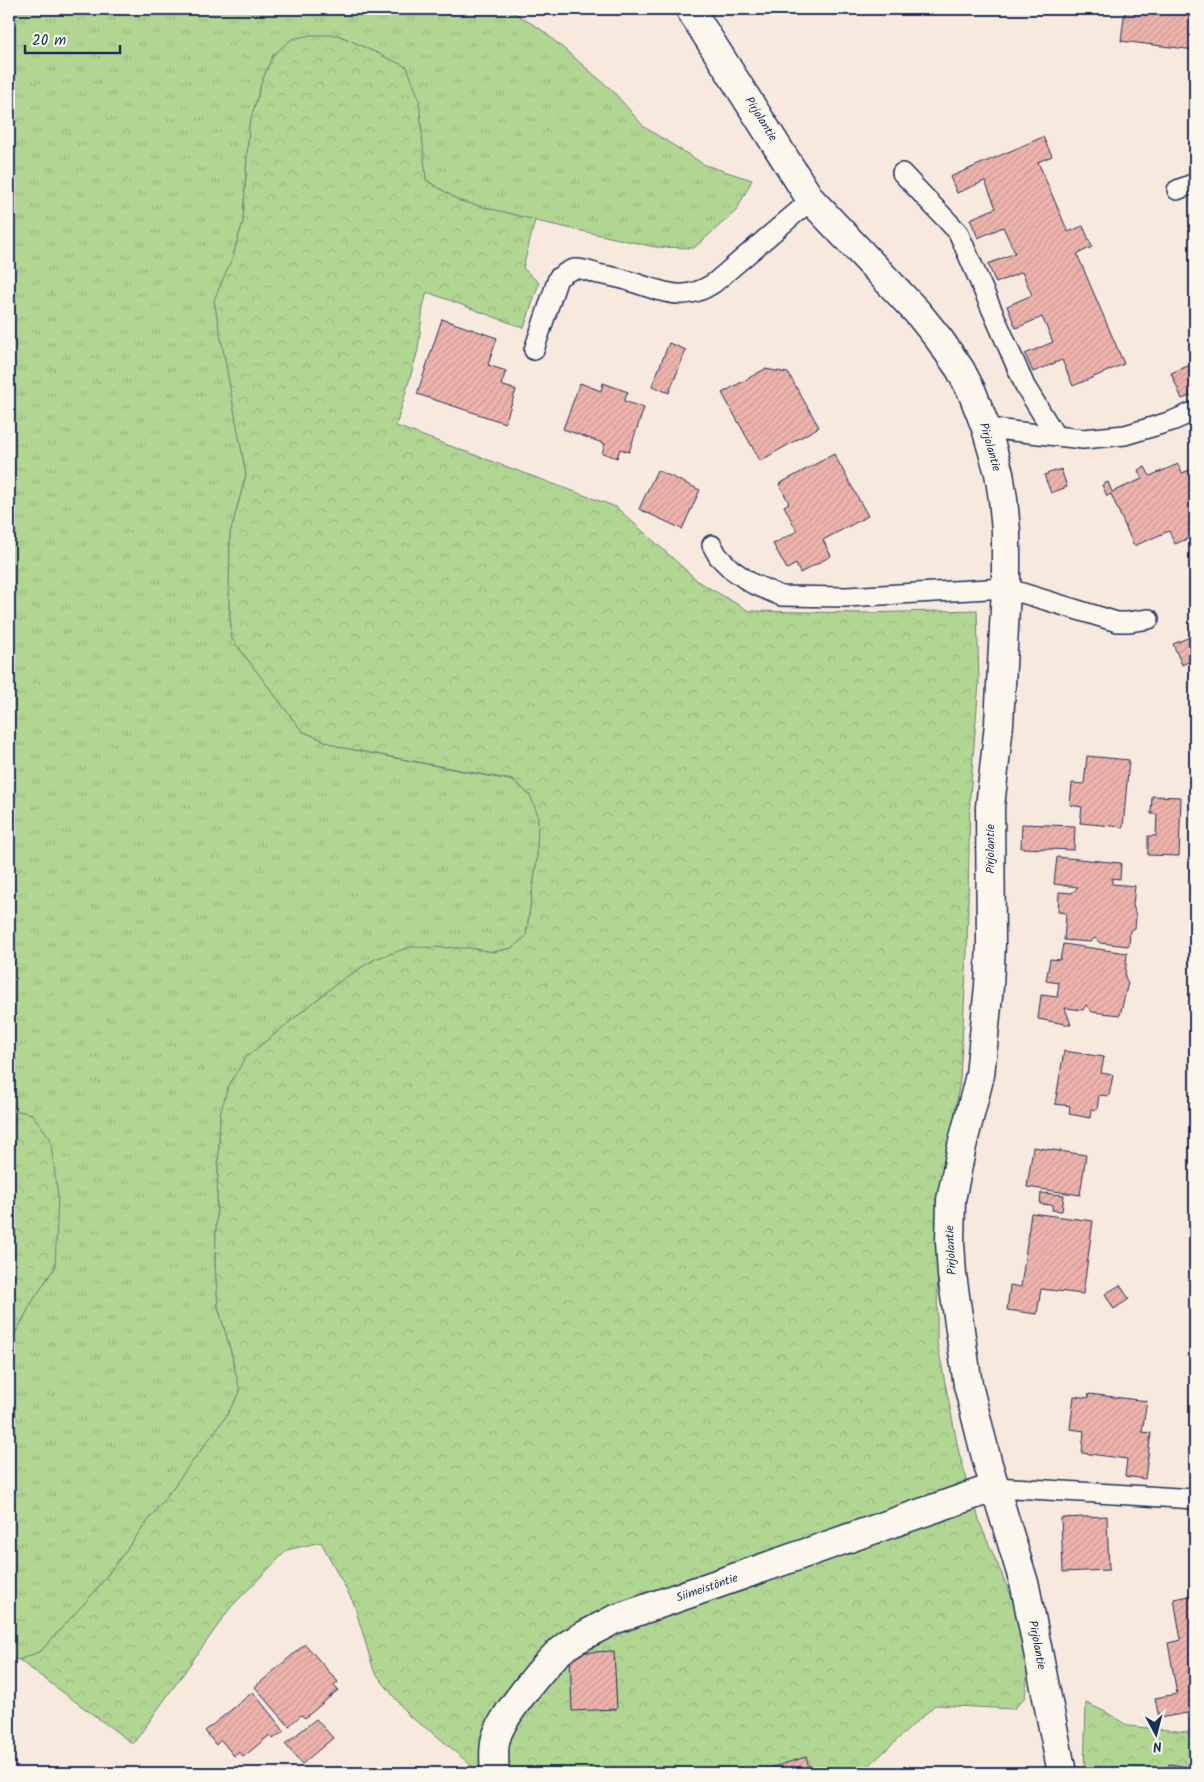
<svg xmlns="http://www.w3.org/2000/svg" width="1204" height="1782" viewBox="0 0 1204 1782" font-family="Kalam,sans-serif">
  <style>
    .grass { fill: url(#grass-tufts); stroke: #668278 }
    .forest { fill: url(#forest-crowns); stroke: #668278 }
    .building { fill: url(#building-hatch); stroke: #1b2f5e }
    .lines { fill: none; stroke-linecap: round; stroke-linejoin: round }
    .lane-casing { stroke: #1b2f5e; stroke-width: 22 }
    .street-casing { stroke: #1b2f5e; stroke-width: 31 }
    .lane { stroke: #fbf7ec; stroke-width: 19 }
    .street { stroke: #fbf7ec; stroke-width: 28 }
    .labels { text-anchor: middle; dominant-baseline: central; stroke-width: 4; stroke-linejoin: round; paint-order: stroke }
    .street-label { font-size: 12px; fill: #1b2f5e; stroke: #fbf7ec }
  </style>
  <defs>
    <pattern id="grass-tufts" width="24" height="20" patternUnits="userSpaceOnUse" patternTransform="scale(1.25)"><rect width="24" height="20" fill="#b1d692"/><path d="M3 7l-1-3M5 7V3M7 7l1-3M15 17l-1-3M17 17v-4M19 17l1-3" fill="none" stroke="#98b880"/></pattern>
    <pattern id="forest-crowns" width="20" height="18" patternUnits="userSpaceOnUse" patternTransform="scale(1.25)"><rect width="20" height="18" fill="#b1d692"/><path d="M2 6a3 3 0 1 1 6 0M12 15a3 3 0 1 1 6 0" fill="none" stroke="#98b880"/></pattern>
    <pattern id="building-hatch" width="6" height="6" patternUnits="userSpaceOnUse" patternTransform="scale(1.25)"><rect width="6" height="6" fill="#eeb3ab"/><path d="M-1 1l2-2M0 6l6-6M5 7l2-2" fill="none" stroke="#cc9a96"/></pattern>
  </defs>
  <rect width="100%" height="100%" fill="#f8e9df"/>
  <filter id="ink" filterUnits="userSpaceOnUse"><feTurbulence type="fractalNoise" baseFrequency=".02" numOctaves="2"/><feDisplacementMap in="SourceGraphic" scale="10" xChannelSelector="R" yChannelSelector="G"/><feConvolveMatrix kernelMatrix="1 2 1 2 8 2 1 2 1" color-interpolation-filters="sRGB"/></filter>
  <g filter="url(#ink)">
    <!-- grass -->
    <path class="grass" d="M9,9H508L542,30L613,91L644,127L705,165L752,180L736,211L694,248L655,247L518,217L460,201L426,180L422,149L406,67L338,35L273,55L261,84L249,126L243,222L233,256V399L246,475L230,534L229,605L232,639L302,731L339,747L513,781L530,795L538,814L537,859L526,937L512,948L493,952L469,948L375,959L340,981L245,1058L220,1114L215,1263L218,1306L231,1352L241,1392L225,1418L97,1589L41,1651L19,1660L9,1658V1345L32,1302L55,1267L32,1114L9,1109Z"/>
    <!-- forest -->
    <g class="forest">
      <path d="M311,35H338L407,67L419,99L426,180L460,201L535,220L523,268L539,283L524,328L427,292L423,307L418,350L396,426L616,507L699,582L749,611L864,613L977,610L979,682L970,796L967,953L960,1080L938,1220L937,1342L959,1453L981,1526L1012,1598L1025,1642L1028,1669L1025,1697L1014,1709L935,1705L861,1773H480L437,1736L409,1716L374,1671L354,1604L321,1542L287,1550L231,1607L133,1744L19,1660L41,1651L97,1589L225,1418L240,1392L231,1352L218,1306L215,1263L220,1114L228,1087L245,1058L340,981L375,959L410,947L469,948L493,952L512,948L526,936L537,859L538,815L530,795L513,780L339,747L302,731L232,639L229,605L230,534L246,475L214,300L233,256L243,222L249,126L261,84L273,55L292,39Z"/>
      <path d="M9,1109L32,1114L50,1138L58,1196L55,1267L32,1302L9,1345V1243L11,1231L9,1223Z"/>
      <path d="M1086,1703L1106,1712L1128,1726L1187,1732L1195,1730V1773H1084Z"/>
    </g>
    <!-- building -->
    <g class="building">
      <path d="M1125,9H1195V50L1121,41Z"/>
      <path d="M1043,137L1052,156L1038,162L1068,232L1083,226L1092,247L1077,254L1124,364L1073,386L1062,360L1033,372L1025,354L1053,342L1042,317L1016,328L1007,306L1032,295L1022,272L996,283L988,264L1015,253L1003,227L978,238L970,219L996,208L985,181L957,193L950,177Z"/>
      <path d="M442,319L497,338L488,365L506,371L501,385L516,390L505,423L417,394Z"/>
      <path d="M669,343L686,350L669,393L652,386Z"/>
      <path d="M1195,363V394L1182,399L1171,373Z"/>
      <path d="M765,369L788,373L819,427L760,461L722,393Z"/>
      <path d="M580,383L601,391L603,383L628,392L624,401L644,408L629,452L620,449L617,458L602,453L605,444L563,429Z"/>
      <path d="M834,454L868,516L823,540L831,556L800,573L796,564L787,569L773,544L797,531L784,506L789,503L779,484Z"/>
      <path d="M1178,464L1182,473L1195,468V521L1189,524L1194,536L1175,544L1169,531L1134,546L1111,494L1107,496L1102,485L1108,482L1112,492L1142,479L1138,470L1145,467L1150,476Z"/>
      <path d="M1061,469L1067,487L1051,493L1044,475Z"/>
      <path d="M657,470L700,490L682,529L639,509Z"/>
      <path d="M1195,635V659L1182,665L1173,644Z"/>
      <path d="M1087,756L1129,760L1123,827L1080,823L1082,807L1070,805L1072,783L1084,784Z"/>
      <path d="M1152,796L1181,797L1179,856L1148,855V836H1156L1157,814H1151Z"/>
      <path d="M1022,824L1075,826L1074,850L1021,848Z"/>
      <path d="M1057,857L1121,863L1120,879L1112,878V884L1135,886L1133,905L1136,916L1135,928L1130,930L1129,946L1100,943L1095,938L1090,942L1064,940L1066,913L1058,912L1059,892L1072,893L1078,887L1054,884Z"/>
      <path d="M1063,944L1127,953L1125,977L1128,983L1120,1015L1092,1012L1086,1005L1083,1010L1065,1008L1071,1025L1038,1019L1041,995L1057,997L1059,983L1046,981L1050,959L1060,960Z"/>
      <path d="M1064,1051L1104,1057L1101,1073L1113,1075L1109,1096L1099,1095L1097,1110L1091,1109L1090,1118L1069,1114L1070,1106L1055,1104Z"/>
      <path d="M1033,1147L1086,1155L1080,1195L1027,1187Z"/>
      <path d="M1041,1193L1064,1195L1062,1211L1052,1210L1053,1205L1040,1204Z"/>
      <path d="M1031,1213L1093,1221L1083,1294L1041,1289L1037,1314L1007,1310L1010,1285L1021,1287Z"/>
      <path d="M1120,1285L1129,1299L1114,1309L1105,1294Z"/>
      <path d="M1089,1394L1147,1401L1142,1432L1151,1433L1145,1479L1125,1476L1127,1459L1082,1453L1084,1431L1070,1429L1074,1396L1088,1398Z"/>
      <path d="M1107,1516L1109,1570L1063,1572L1061,1518Z"/>
      <path d="M1195,1595V1717L1188,1719L1187,1713L1159,1718L1155,1698L1177,1694L1168,1643L1181,1640L1174,1599Z"/>
      <path d="M305,1644L338,1682L334,1686L338,1690L305,1718L301,1715L289,1726L255,1687Z"/>
      <path d="M614,1651L617,1709L572,1711L570,1653Z"/>
      <path d="M253,1692L284,1731L273,1739L270,1735L243,1757L240,1752L234,1756L221,1740L216,1745L205,1731Z"/>
      <path d="M316,1719L333,1738L302,1764L285,1744Z"/>
      <path d="M806,1757L811,1773H775L773,1767Z"/>
      <path d="M1169,1764L1195,1768V1773H1168Z"/>
      <path d="M967,1768L968,1773H950Z"/>
    </g>
    <g class="lines">
      <!-- lane casing -->
      <g class="lane-casing">
        <g id="lane">
          <path d="M902,173L958,232L1025,386L1055,435"/>
          <path d="M1177,190L1195,183"/>
          <path d="M534,350L558,278C564,274 568,270 575,269C582,268 591,272 598,274C610,276 621,278 632,282C664,292 684,303 714,283L811,200"/>
          <path d="M986,428L1083,439L1125,435L1172,421L1195,411"/>
          <path d="M712,545L718,556L731,569L751,583L781,596L846,597L1006,588L1117,622H1128L1149,619"/>
          <path d="M996,1487L1195,1499"/>
        </g>
      </g>
      <!-- street casing -->
      <g class="street-casing">
        <g id="street">
          <path d="M690,9L811,200L918,313L939,339L960,369L972,392L986,428L999,473L1003,499L1006,531V588L999,724L990,807L991,944L989,986L980,1075L962,1146L951,1200L950,1242L952,1275L968,1385L987,1461L1025,1586L1062,1773"/>
          <path d="M495,1773C494,1762 493,1749 496,1738C502,1716 549,1657 569,1644C583,1635 599,1628 613,1620L996,1487"/>
        </g>
      </g>
      <!-- lane -->
      <use href="#lane" class="lane"/>
      <!-- street -->
      <use href="#street" class="street"/>
    </g>
  </g>
  <g class="labels">
    <!-- street labels -->
    <g class="street-label">
      <text transform="translate(761 119) rotate(58)">Pirjolantie</text>
      <text transform="translate(990 447) rotate(74)">Pirjolantie</text>
      <text transform="translate(990 849) rotate(-90)">Pirjolantie</text>
      <text transform="translate(951 1250) rotate(-93)">Pirjolantie</text>
      <text transform="translate(707 1588) rotate(-19)">Siimeistöntie</text>
      <text transform="translate(1037 1645) rotate(79)">Pirjolantie</text>
    </g>
  </g>
  <!-- margin -->
  <rect width="1204" height="1782" fill="none" stroke="#fbf7ec" stroke-width="30"/>
  <rect x="15" y="15" width="1174" height="1752" fill="none" stroke="#1b2f5e" stroke-width="2" filter="url(#ink)"/>
  <!-- north arrow -->
  <g transform="translate(1156 1734) rotate(173)" stroke="#fbf7ec" stroke-width="4" paint-order="stroke">
  <path d="M0-4L9 19L0 12L-9 19Z" fill="#1b2f5e"/>
  <text y="-8" font-size="14" font-weight="bold" text-anchor="middle" fill="#1b2f5e">N</text>
  </g>
  <!-- scale -->
  <path d="M25 45v8h95v-8" fill="none" stroke="#1b2f5e" stroke-width="2.5"/>
  <text x="32" y="45" font-size="15" fill="#1b2f5e" stroke="#fbf7ec" stroke-width="4" paint-order="stroke">20 m</text>
</svg>
